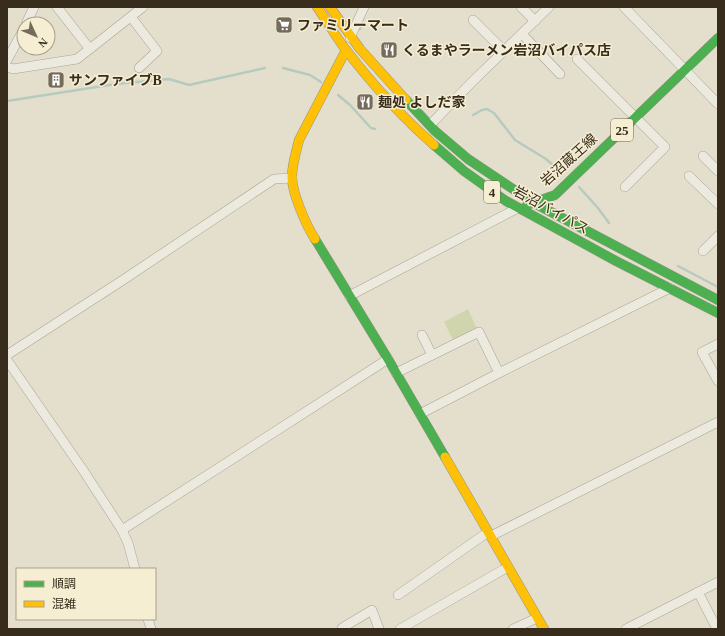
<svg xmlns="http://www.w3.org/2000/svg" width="725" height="636" viewBox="0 0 725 636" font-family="'Times New Roman','Noto Sans JP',serif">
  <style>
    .green { fill: #d1d5ae }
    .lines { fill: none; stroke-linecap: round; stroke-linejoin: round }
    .stream { stroke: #b7cac0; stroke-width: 2.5 }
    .street-casing { stroke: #a9a496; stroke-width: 10 }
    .fast-casing { stroke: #999385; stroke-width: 10 }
    .slow-casing { stroke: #999385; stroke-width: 10 }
    .street { stroke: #ece9de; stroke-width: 9 }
    .fast { stroke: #4caf50; stroke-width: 9 }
    .slow { stroke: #ffc107; stroke-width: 9 }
    .labels { text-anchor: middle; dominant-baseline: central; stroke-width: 3; stroke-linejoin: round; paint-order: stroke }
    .shield { fill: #f6eed2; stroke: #716653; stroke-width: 1 }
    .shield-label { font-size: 13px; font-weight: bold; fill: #382c1d }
    .poi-label { font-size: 14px; font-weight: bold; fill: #382c1d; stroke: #f6eed2; text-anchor: start }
    .street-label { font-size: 14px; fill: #382c1d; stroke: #f6eed2 }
  </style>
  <rect width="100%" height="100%" fill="#e4dfcc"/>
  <!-- green -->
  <path class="green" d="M468,309L477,329L454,342L444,322Z"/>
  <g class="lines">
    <!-- stream -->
    <g class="stream">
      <path d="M360,29L362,20"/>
      <path d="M283,68L310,75L321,82"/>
      <path d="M338,95L350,105L371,128L375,129"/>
      <path d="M7,101L116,84L169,79L189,85L265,68"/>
      <path d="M473,115L482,110L487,109L494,113L515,140L546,159L561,172"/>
      <path d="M579,187L598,208L609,223"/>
      <path d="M678,266L718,287"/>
    </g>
    <!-- street casing -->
    <g class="street-casing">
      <g id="street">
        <path d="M57,7L89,48"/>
        <path d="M521,7L535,21"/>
        <path d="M624,7L718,104"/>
        <path d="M131,17L157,51L139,68"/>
        <path d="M473,20L504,51"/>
        <path d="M26,24L34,7"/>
        <path d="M522,34L560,74"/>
        <path d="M350,38L364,7"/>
        <path d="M577,59L665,147L625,187"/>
        <path d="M7,60L24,29"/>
        <path d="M7,67L13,69L77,59L143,7"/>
        <path d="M430,125L472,82L549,7"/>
        <path d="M703,156L718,171"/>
        <path d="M689,176L718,204"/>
        <path d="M703,251L718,236"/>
        <path d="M349,296L518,208"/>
        <path d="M422,335L432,355"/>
        <path d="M718,344L702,352L718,381"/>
        <path d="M7,355L123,280L274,179L292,178"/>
        <path d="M7,360L83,470L122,530L128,543L135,569"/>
        <path d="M396,373L479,332L499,373"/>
        <path d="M420,414L499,373L670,288"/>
        <path d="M122,530L388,359"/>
        <path d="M491,536L718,422"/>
        <path d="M698,592L717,629"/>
        <path d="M398,595L488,532"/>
        <path d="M148,619L151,629"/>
        <path d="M342,628L372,610L379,629"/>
        <path d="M400,629L508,567"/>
        <path d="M513,629L537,618"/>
        <path d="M626,629L718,582"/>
      </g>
    </g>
    <!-- fast casing -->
    <g class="fast-casing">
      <g id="fast">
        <path d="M406,100L435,131L468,159L534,203L718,300"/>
        <path d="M434,145L464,171L506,201L616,261L718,313"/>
        <path d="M527,205L555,195L718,38"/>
        <path d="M315,239L388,359L445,457"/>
      </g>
    </g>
    <!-- slow casing -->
    <g class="slow-casing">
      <g id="slow">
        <path d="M317,7C327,21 336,37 346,50C373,85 402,117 434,145"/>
        <path d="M330,7L360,49L406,100"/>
        <path d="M315,239C306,225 292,193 292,177C292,165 296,152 299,140L346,50"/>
        <path d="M445,457L544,629"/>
      </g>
    </g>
    <!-- street -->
    <use href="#street" class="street"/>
    <!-- fast -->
    <use href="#fast" class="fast"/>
    <!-- slow -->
    <use href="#slow" class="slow"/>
  </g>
  <!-- icons -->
  <defs>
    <g id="supermarket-square" transform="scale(0.9)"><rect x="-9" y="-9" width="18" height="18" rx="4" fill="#746b5a" stroke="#f6eed2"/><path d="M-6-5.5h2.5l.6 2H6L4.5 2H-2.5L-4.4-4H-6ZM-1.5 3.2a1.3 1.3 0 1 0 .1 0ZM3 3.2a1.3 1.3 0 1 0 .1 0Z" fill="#fff"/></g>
    <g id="restaurant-square" transform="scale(0.9)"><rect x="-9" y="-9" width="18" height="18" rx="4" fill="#746b5a" stroke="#f6eed2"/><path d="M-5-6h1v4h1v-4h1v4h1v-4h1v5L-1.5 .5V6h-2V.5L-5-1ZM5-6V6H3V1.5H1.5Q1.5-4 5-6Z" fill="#fff"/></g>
    <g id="building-square" transform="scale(0.9)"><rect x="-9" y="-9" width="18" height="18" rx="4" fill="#746b5a" stroke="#f6eed2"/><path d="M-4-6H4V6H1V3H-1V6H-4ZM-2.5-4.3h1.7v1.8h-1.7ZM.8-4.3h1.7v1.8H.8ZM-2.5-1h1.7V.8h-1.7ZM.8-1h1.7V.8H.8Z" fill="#fff"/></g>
  </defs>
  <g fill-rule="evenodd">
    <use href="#supermarket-square" x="284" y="25"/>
    <use href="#restaurant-square" x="389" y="50"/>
    <use href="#building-square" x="56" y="80"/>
    <use href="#restaurant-square" x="365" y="102"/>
  </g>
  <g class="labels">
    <!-- shield labels -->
    <g class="shield">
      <rect x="611" y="119" width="22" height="22" rx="3"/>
      <rect x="484" y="181" width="16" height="22" rx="3"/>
    </g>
    <g class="shield-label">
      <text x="622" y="130">25</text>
      <text x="492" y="192">4</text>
    </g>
    <!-- poi labels -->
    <g class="poi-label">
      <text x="297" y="25">ファミリーマート</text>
      <text x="402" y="50">くるまやラーメン岩沼バイパス店</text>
      <text x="69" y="80">サンファイブB</text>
      <text x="378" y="102">麺処 よしだ家</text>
    </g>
    <!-- street labels -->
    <g class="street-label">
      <text transform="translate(569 160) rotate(-42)">岩沼蔵王線</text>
      <text transform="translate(551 210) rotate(29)">岩沼バイパス</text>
    </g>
  </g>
  <!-- border -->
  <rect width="725" height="636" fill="none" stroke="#382c1d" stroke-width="16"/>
  <!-- legend -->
  <rect x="16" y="568" width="140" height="52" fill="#f6eed2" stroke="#aaa08a"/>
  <rect x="24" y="581" width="20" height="6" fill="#4caf50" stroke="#aaa08a"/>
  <text x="52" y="588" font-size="12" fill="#382c1d">順調</text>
  <rect x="24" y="601" width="20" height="6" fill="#ffc107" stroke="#aaa08a"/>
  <text x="52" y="608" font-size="12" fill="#382c1d">混雑</text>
  <!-- north arrow -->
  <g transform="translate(36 36) rotate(134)"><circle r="19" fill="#f6eed2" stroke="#aaa08a"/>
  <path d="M0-3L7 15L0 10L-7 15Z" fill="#746b5a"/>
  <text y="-6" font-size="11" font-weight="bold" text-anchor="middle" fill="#382c1d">N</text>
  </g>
</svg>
